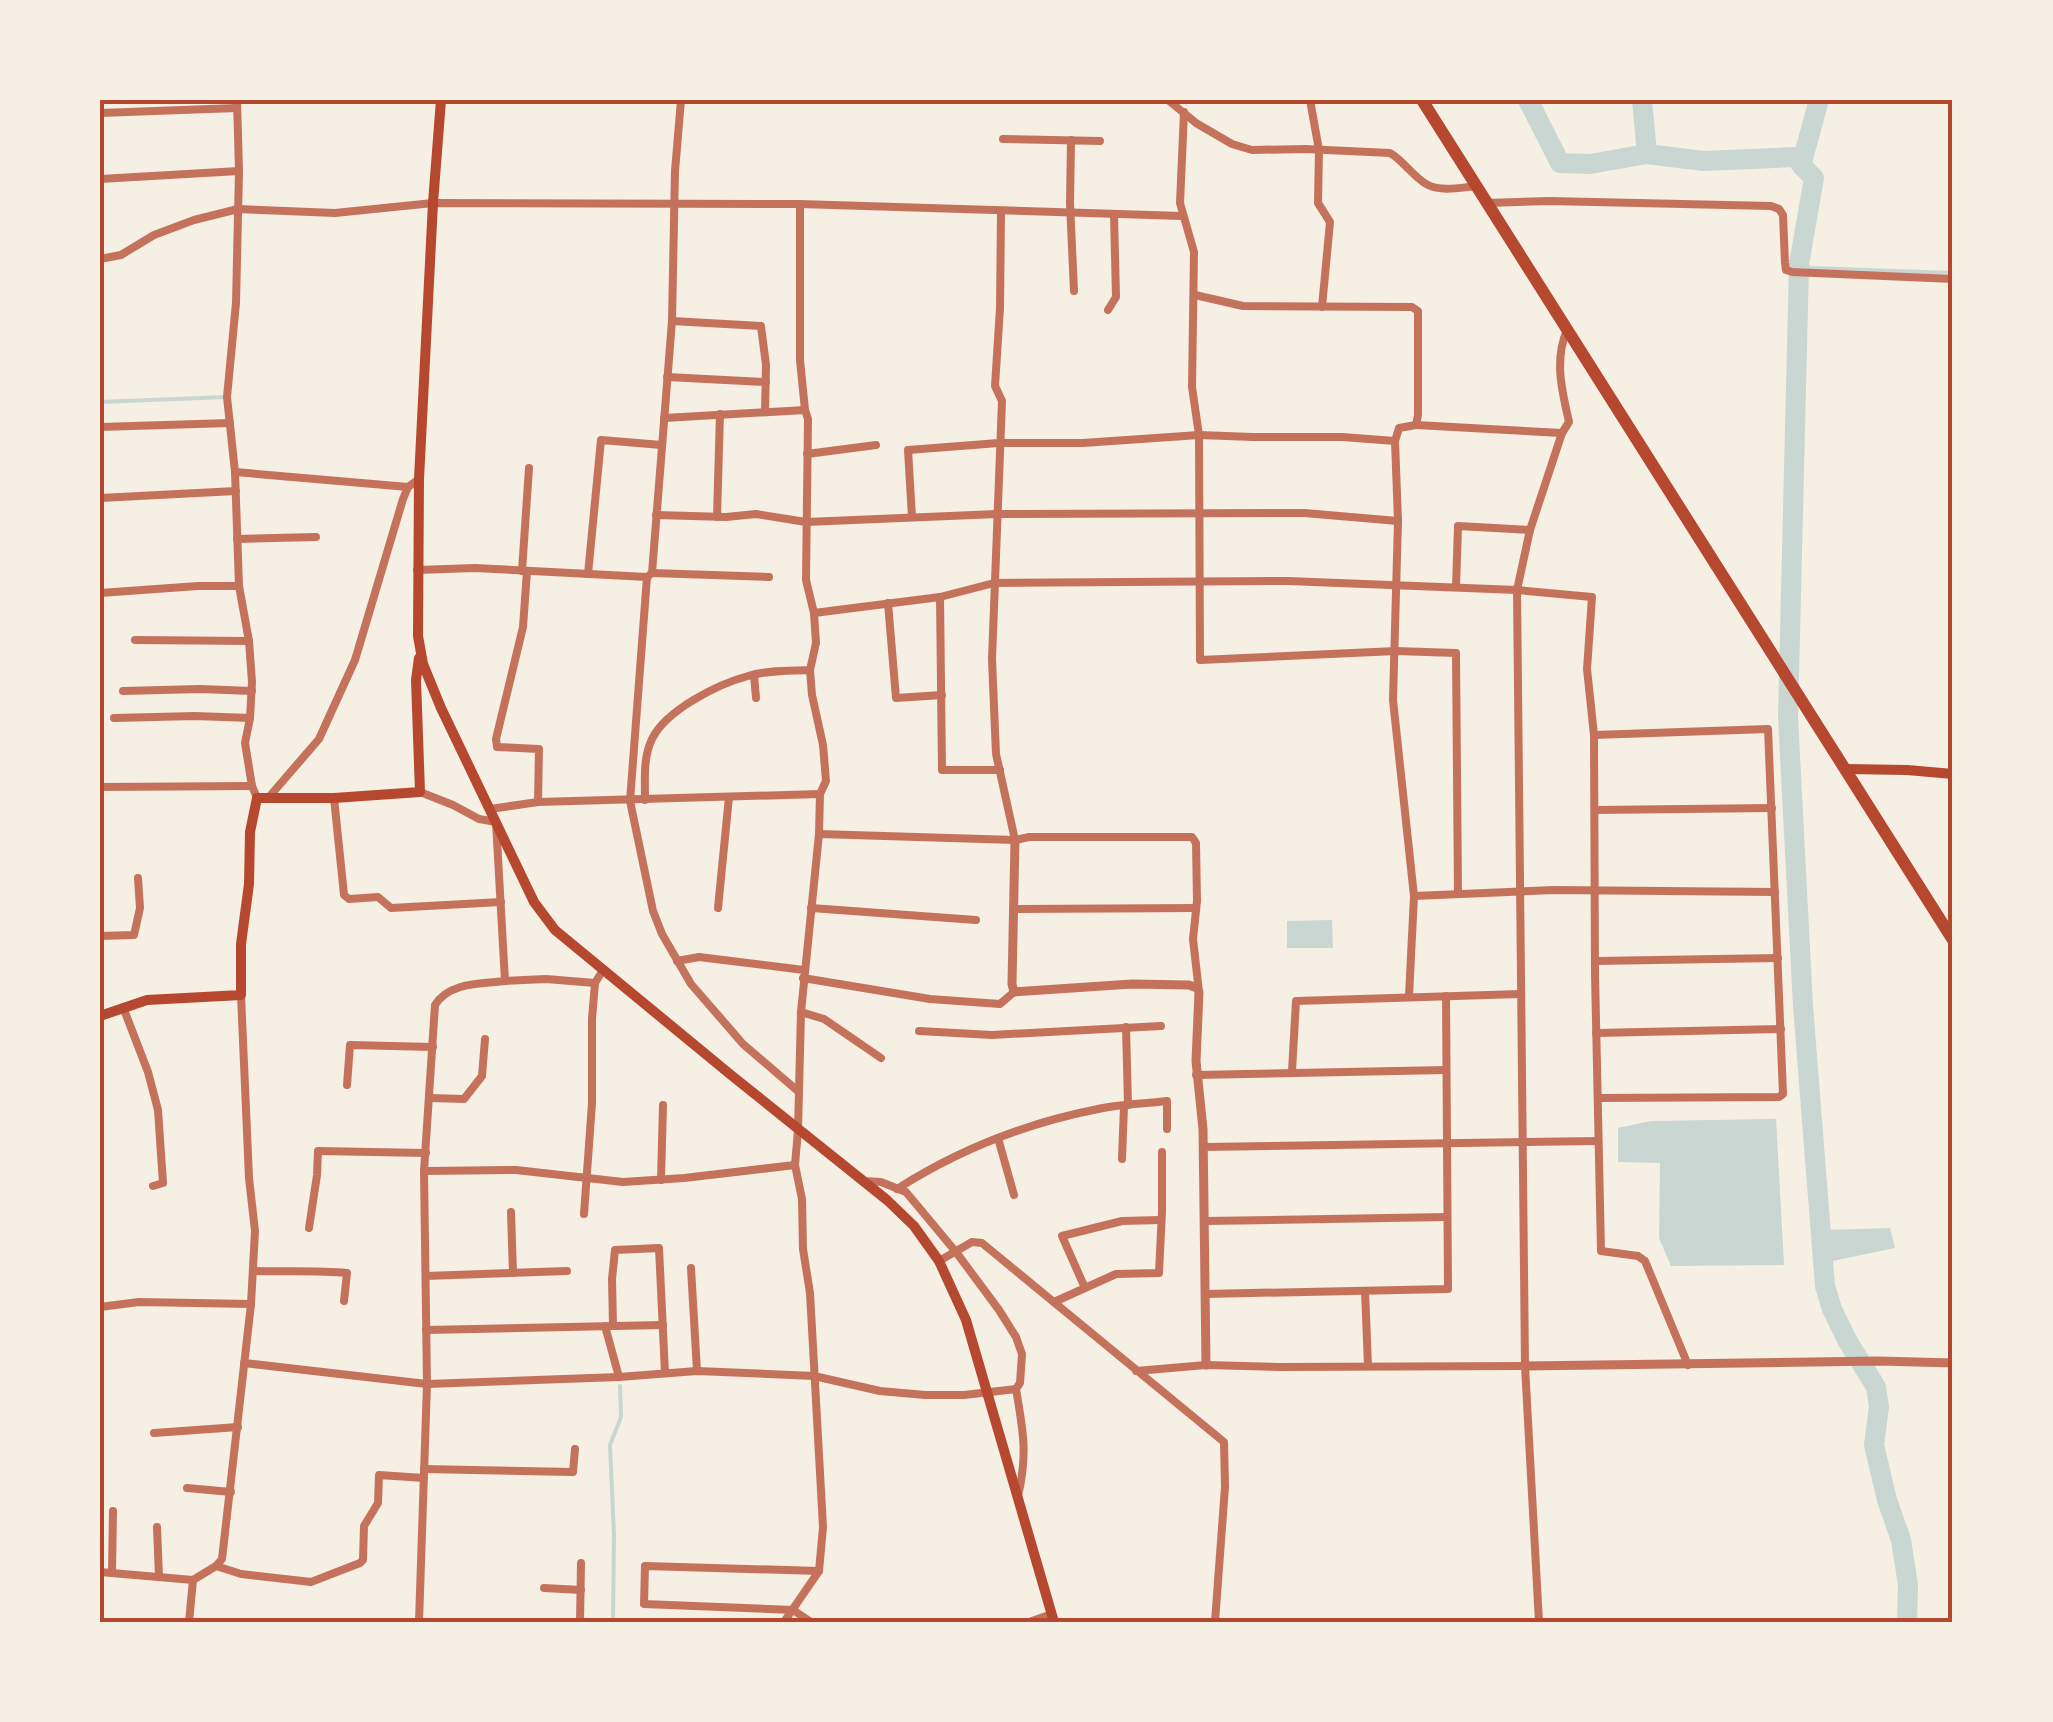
<svg xmlns="http://www.w3.org/2000/svg" width="2053" height="1722" viewBox="0 0 2053 1722" font-family="Poppins,sans-serif">
  <style>
    .water { fill: #c9d6d2 }
    .lines { fill: none; stroke-linecap: round; stroke-linejoin: round }
    .stream { stroke: #c9d6d2; stroke-width: 4 }
    .river { stroke: #c9d6d2; stroke-width: 20 }
    .minor { stroke: #c5725c; stroke-width: 8 }
    .tertiary { stroke: #c5725c; stroke-width: 9 }
    .secondary { stroke: #b5482f; stroke-width: 10 }
    .trunk { stroke: #b5482f; stroke-width: 12 }
    .neatline { fill: none; stroke: #b5482f; stroke-width: 4 }
  </style>
  <rect width="100%" height="100%" fill="#f6efe4"/>
  <!-- water -->
  <g class="water">
    <path d="M1332,920L1333,948H1287V921Z"/>
    <path d="M1776,1119L1784,1265L1671,1266L1659,1238L1660,1163L1618,1162V1128L1651,1121Z"/>
    <path d="M1890,1228L1895,1248L1828,1262L1827,1230Z"/>
  </g>
  <g class="lines">
    <!-- stream -->
    <g class="stream">
      <path d="M1799,264L1810,268L1953,273"/>
      <path d="M100,402L225,397"/>
      <path d="M613,1622L614,1535L610,1445L621,1417L620,1386"/>
    </g>
    <!-- river -->
    <g class="river">
      <path d="M1528,100L1560,163L1590,164L1647,154L1704,161L1795,157L1803,167"/>
      <path d="M1642,100L1647,154"/>
      <path d="M1819,100L1802,162L1803,167L1814,178L1799,264L1788,717L1803,1006L1825,1286L1832,1309L1847,1340L1876,1387L1879,1407L1874,1445L1887,1500L1901,1540L1908,1585L1907,1622"/>
    </g>
    <!-- minor -->
    <g class="minor">
      <path d="M237,100L239,171L236,303L227,397L235,472L239,586L249,641L252,682L250,718L245,743L252,786L257,798"/>
      <path d="M1168,100L1196,123L1232,144L1252,150L1305,149L1390,153C1404,161 1414,178 1428,185C1442,192 1463,187 1478,186"/>
      <path d="M1310,100L1319,150L1318,203L1330,222L1322,307"/>
      <path d="M1184,112L1180,203L1194,252L1192,387L1199,435L1200,660L1396,651L1456,653L1458,894"/>
      <path d="M100,113L237,108"/>
      <path d="M1003,139L1100,141"/>
      <path d="M1071,140L1070,203L1074,291"/>
      <path d="M100,179L239,171"/>
      <path d="M1486,203L1549,201L1771,206L1779,209L1783,215L1785,263L1786,270L1792,272L1953,279"/>
      <path d="M100,259L121,255L154,235L194,220L238,209L335,213L433,203L800,204L1182,216"/>
      <path d="M1195,295L1243,306L1412,307L1418,311V415L1416,425L1399,428L1395,441L1398,521L1393,700L1414,896L1409,996"/>
      <path d="M1108,310L1116,297L1114,214"/>
      <path d="M672,321L761,326L766,365L765,411"/>
      <path d="M667,377L766,382"/>
      <path d="M664,418L805,410"/>
      <path d="M1416,425L1562,433"/>
      <path d="M100,427L230,423"/>
      <path d="M807,454L876,445"/>
      <path d="M235,472L408,487"/>
      <path d="M100,498L236,491"/>
      <path d="M656,515L726,517L756,514L806,522L997,514L1304,513L1398,521"/>
      <path d="M717,517L720,414"/>
      <path d="M912,517L908,450L999,443H1083L1199,435L1253,437H1342L1395,441"/>
      <path d="M237,539L316,537"/>
      <path d="M417,570L475,568L647,577L630,801L653,911L662,934L691,984L743,1044L799,1092"/>
      <path d="M522,571L529,468"/>
      <path d="M527,571L523,627L496,739L497,747L539,749L538,802"/>
      <path d="M652,573L769,577"/>
      <path d="M588,574L601,440L662,445"/>
      <path d="M647,577L652,573L672,321L675,171L681,100"/>
      <path d="M1456,587L1458,526L1530,530"/>
      <path d="M100,593L198,586H239"/>
      <path d="M940,597L942,770H1000"/>
      <path d="M888,603L896,698L942,695"/>
      <path d="M814,613L940,597L994,583L1288,581L1517,590L1592,597L1587,669L1594,735L1595,974L1601,1251L1638,1256L1645,1261L1688,1365"/>
      <path d="M135,640L249,641"/>
      <path d="M754,675L756,698"/>
      <path d="M123,691L200,689L252,691"/>
      <path d="M114,718L195,716L250,718"/>
      <path d="M1594,735L1768,729L1783,1094L1779,1097L1598,1098"/>
      <path d="M100,787L252,786"/>
      <path d="M269,797L319,739L355,660L403,499L408,487L419,479"/>
      <path d="M334,798L344,895L349,899L378,897L391,908L501,902"/>
      <path d="M645,800C645,780 643,757 652,739C666,710 718,684 748,676C767,670 790,671 810,670"/>
      <path d="M490,809L538,802L820,794"/>
      <path d="M1595,810L1772,808"/>
      <path d="M819,834L1015,840L996,754L992,659L1002,401L995,386L1000,308L1001,212"/>
      <path d="M1015,840L1029,837H1192L1196,843L1197,901L1193,939L1199,992"/>
      <path d="M1414,896L1554,890L1775,892"/>
      <path d="M718,908L729,797"/>
      <path d="M811,908L976,920"/>
      <path d="M1013,909L1196,908"/>
      <path d="M100,936L134,935L140,908L138,878"/>
      <path d="M677,961L699,957L804,970"/>
      <path d="M1595,961L1778,958"/>
      <path d="M803,978L930,999L1000,1004L1014,992"/>
      <path d="M505,981L546,979L595,983"/>
      <path d="M123,1007L148,1072L158,1110L163,1183L153,1186"/>
      <path d="M801,1012L824,1019L881,1058"/>
      <path d="M1126,1027L1128,1105"/>
      <path d="M919,1031L992,1035L1161,1026"/>
      <path d="M1596,1033L1781,1029"/>
      <path d="M1292,1071L1296,1001L1520,994"/>
      <path d="M1196,1075L1446,1070"/>
      <path d="M347,1085L350,1045L433,1047"/>
      <path d="M430,1098L464,1099L482,1076L485,1039"/>
      <path d="M998,1138L1014,1195"/>
      <path d="M1203,1147L1598,1141"/>
      <path d="M1122,1159L1124,1106"/>
      <path d="M424,1171L516,1170L623,1182L684,1178L795,1165"/>
      <path d="M661,1180L663,1105"/>
      <path d="M863,1181L881,1182L906,1192L956,1252L999,1310L1016,1337L1022,1354L1020,1383L1016,1389C1023,1430 1028,1454 1018,1496"/>
      <path d="M897,1189C958,1150 1027,1123 1098,1109C1120,1104 1144,1104 1167,1101V1129"/>
      <path d="M511,1212L513,1273"/>
      <path d="M584,1214L592,1103V1019L595,983L603,970"/>
      <path d="M1205,1221L1447,1217"/>
      <path d="M309,1228L317,1175L318,1151L426,1153"/>
      <path d="M939,1261L972,1242L982,1243L1224,1442L1225,1487L1215,1622"/>
      <path d="M691,1268L697,1371"/>
      <path d="M253,1271C284,1272 315,1270 347,1273L344,1301"/>
      <path d="M426,1276L567,1271"/>
      <path d="M1085,1288L1062,1236L1122,1221L1160,1220"/>
      <path d="M1365,1291L1368,1366"/>
      <path d="M1205,1294L1448,1289L1446,996"/>
      <path d="M1054,1302L1116,1274L1159,1273L1162,1211V1152"/>
      <path d="M100,1307L139,1302L251,1304"/>
      <path d="M605,1326L619,1377"/>
      <path d="M613,1326L612,1279L615,1250L659,1248L665,1373"/>
      <path d="M426,1330L663,1325"/>
      <path d="M244,1363L427,1384L619,1377L697,1371L814,1376L880,1391L925,1395H964L1016,1389"/>
      <path d="M1136,1371L1206,1365L1279,1367L1525,1366"/>
      <path d="M154,1433L238,1427"/>
      <path d="M424,1469L573,1472L575,1449"/>
      <path d="M187,1488L231,1492"/>
      <path d="M157,1527L159,1577"/>
      <path d="M216,1566L241,1574L311,1582L360,1563L363,1560L364,1526L378,1503L379,1475L424,1478"/>
      <path d="M100,1572L193,1580L216,1566L222,1559L251,1304L255,1231L249,1178L241,995"/>
      <path d="M112,1572L113,1511"/>
      <path d="M544,1588L581,1590"/>
      <path d="M189,1622L193,1580"/>
      <path d="M419,1622L427,1384L424,1171L435,1005C449,982 481,984 505,981L496,822L479,819L453,805L420,792"/>
      <path d="M580,1622L581,1563"/>
      <path d="M784,1622L819,1571L823,1527L810,1293L803,1249L802,1199L795,1165L798,1130L801,1012L819,834L820,794L826,781L823,745L812,695L810,670L816,643L814,613L806,580L808,419L805,410L800,360V204"/>
      <path d="M811,1622L793,1610L644,1604L645,1566L819,1571"/>
      <path d="M1029,1622L1052,1614"/>
      <path d="M1539,1622L1525,1366L1517,590L1530,530L1562,433L1569,422C1562,391 1554,360 1567,330"/>
    </g>
    <!-- tertiary -->
    <g class="tertiary">
      <path d="M1015,840L1012,984L1014,992L1132,984L1189,985L1197,988L1199,992L1196,1061L1203,1129L1206,1365"/>
      <path d="M1525,1366L1879,1361L1953,1363"/>
    </g>
    <!-- secondary -->
    <g class="secondary">
      <path d="M441,100L433,203L419,479L418,636L423,664L441,708L534,902L555,930L731,1075L887,1200L914,1226L939,1261L966,1320L1054,1622"/>
      <path d="M1846,769L1907,770L1953,774"/>
      <path d="M100,1016L147,1000L241,995V944L249,884L250,832L257,798H334L420,792L416,680L419,658"/>
    </g>
    <!-- trunk -->
    <path class="trunk" d="M1422,100L1953,940"/>
  </g>
  <!-- border -->
  <rect width="2053" height="1722" fill="none" stroke="#f6efe4" stroke-width="205"/>
  <rect x="102" y="102" width="1848" height="1518" class="neatline"/>
</svg>
